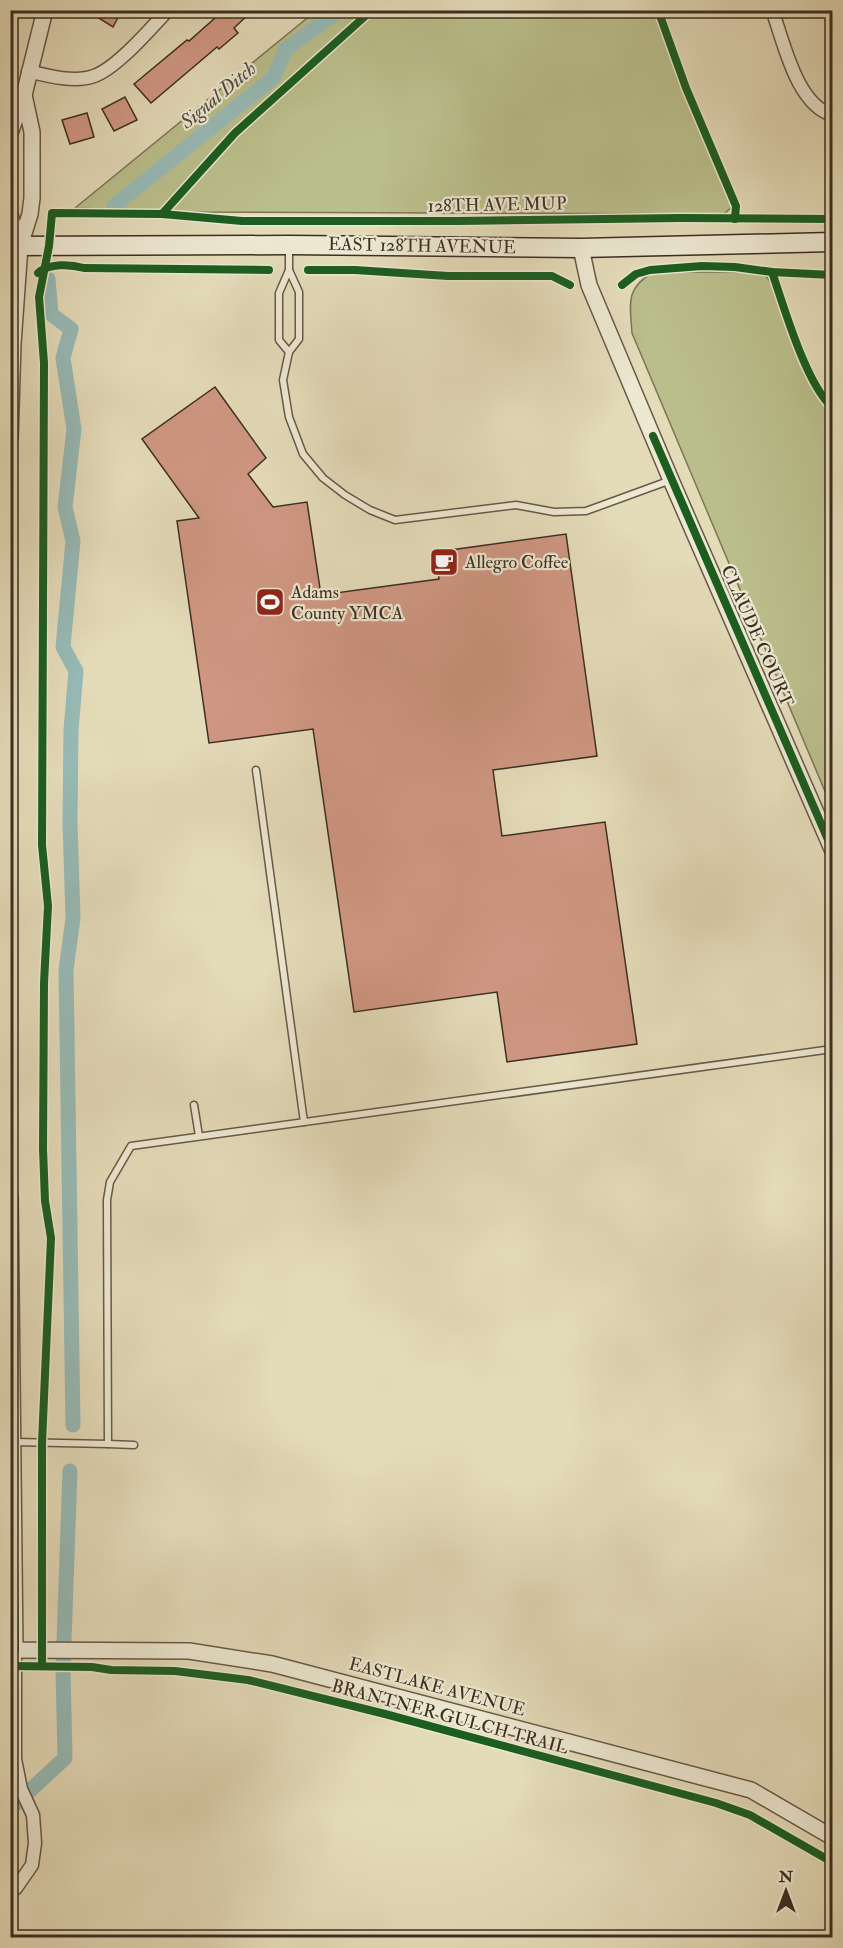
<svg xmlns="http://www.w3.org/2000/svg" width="843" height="1948" viewBox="0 0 843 1948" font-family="'IM FELL Double Pica',serif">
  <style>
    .green { fill: #babe8b; stroke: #7c7656; stroke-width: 1.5 }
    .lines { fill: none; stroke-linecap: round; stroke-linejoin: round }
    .canal { stroke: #97bab6; stroke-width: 15 }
    .building { fill: #cf9782; stroke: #3d2e22; stroke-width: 1.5 }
    .service-casing { stroke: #675948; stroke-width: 9 }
    .minor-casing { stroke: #675948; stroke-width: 15 }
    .tertiary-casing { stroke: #675948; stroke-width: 18 }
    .secondary-casing { stroke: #3d2e22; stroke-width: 21 }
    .service { stroke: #ede8d2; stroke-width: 6 }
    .minor { stroke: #ede8d2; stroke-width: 12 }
    .tertiary { stroke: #ede8d2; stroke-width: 15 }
    .secondary { stroke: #ede8d2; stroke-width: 18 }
    .cycleway-casing { stroke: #ede8d2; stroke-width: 11 }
    .cycleway { stroke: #1b5e20; stroke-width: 8 }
    .labels { text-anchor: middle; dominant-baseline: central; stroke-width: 4.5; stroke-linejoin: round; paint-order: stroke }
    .street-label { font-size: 18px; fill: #3d2e22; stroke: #ede8d2 }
    .poi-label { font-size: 18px; fill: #3d2e22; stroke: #ede8d2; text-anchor: start }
    .water-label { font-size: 20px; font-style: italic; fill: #4f4a40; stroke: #ede8d2 }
  </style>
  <rect width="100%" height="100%" fill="#e4dbb9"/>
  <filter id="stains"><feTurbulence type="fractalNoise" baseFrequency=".00333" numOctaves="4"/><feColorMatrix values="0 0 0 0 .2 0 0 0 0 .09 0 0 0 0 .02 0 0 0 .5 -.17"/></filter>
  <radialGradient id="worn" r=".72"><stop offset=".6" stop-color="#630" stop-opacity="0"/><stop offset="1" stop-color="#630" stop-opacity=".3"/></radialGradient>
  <!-- green -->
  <g class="green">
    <path d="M317,10L658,11L733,206L724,214L182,212L75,208Z"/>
    <path d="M653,272H754L766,276L773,285L797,349L818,396L832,412V808L632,333C630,303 625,289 653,272Z"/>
  </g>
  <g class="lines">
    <!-- canal -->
    <g class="canal">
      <path d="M114,206L273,78L286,49L340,10"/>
      <path d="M48,279L51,314L71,329L63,358L74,429L65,507L73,541L63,647L76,671L71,730L70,822L73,918L66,970L73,1425"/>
      <path d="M10,1809L65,1758L63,1670L70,1471"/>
    </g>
  </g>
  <!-- building -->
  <g class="building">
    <path d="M86,10H122L113,27Z"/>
    <path d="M224,10H253L234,28L238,33L219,49L217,47L151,103L134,84L187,40L189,41Z"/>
    <path d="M125,97L137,120L114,131L102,109Z"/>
    <path d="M87,113L94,137L70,144L62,120Z"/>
    <path d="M215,387L266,458L248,474L273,507L307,502L321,595L439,579L436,552L566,534L597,756L493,770L502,836L605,822L637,1044L507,1062L497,992L354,1012L313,729L209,743L177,521L199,518L142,439Z"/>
  </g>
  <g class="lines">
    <!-- service casing -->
    <g class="service-casing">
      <g id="service">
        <path d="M289,270L299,292V339L289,352L283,380L289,417L303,454L323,478L345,495L370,510L395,520L516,505L554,512L586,511L671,480"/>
        <path d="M289,352L279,340V293L289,270V247"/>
        <path d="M256,770L304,1122"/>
        <path d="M194,1105L199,1136"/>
        <path d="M15,1442L108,1444L107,1200L110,1182L131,1146L832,1049"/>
        <path d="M108,1444L134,1445"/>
      </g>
    </g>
    <!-- minor casing -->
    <g class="minor-casing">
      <g id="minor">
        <path d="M772,10C784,42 796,104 832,115"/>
        <path d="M28,71C48,76 75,83 94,76C117,68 150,29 168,10"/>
        <path d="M10,1891L16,1888L32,1865L35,1843L33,1815L21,1789L15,1759V1650"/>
      </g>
    </g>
    <!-- tertiary casing -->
    <g class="tertiary-casing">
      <g id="tertiary">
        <path d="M10,133L24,95L45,10"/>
        <path d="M10,215L20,246"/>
        <path d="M581,248L589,285L671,480L832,849"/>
        <path d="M10,439L13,344L20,246L30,214L32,198V132L24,95"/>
        <path d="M10,1196L15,1650L189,1651L272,1664L751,1790L832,1837"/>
      </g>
    </g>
    <!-- secondary casing -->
    <g class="secondary-casing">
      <path id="secondary" d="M10,246L289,245L581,248L832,242"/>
    </g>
    <!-- service -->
    <use href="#service" class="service"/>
    <!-- minor -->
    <use href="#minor" class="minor"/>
    <!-- tertiary -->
    <use href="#tertiary" class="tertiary"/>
    <!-- secondary -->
    <use href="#secondary" class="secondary"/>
    <!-- cycleway casing -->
    <g class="cycleway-casing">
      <g id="cycleway">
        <path d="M658,10L686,88L736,206L735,219"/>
        <path d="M162,214L242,221H458L681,218L832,219"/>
        <path d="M308,270H355L448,276H552L570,285"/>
        <path d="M772,272C784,307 806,384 832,407"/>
        <path d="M38,273C49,263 70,264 84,268L269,270"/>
        <path d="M622,285L636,274L650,270L702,266L735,267L772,272L832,275"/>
        <path d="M653,436L832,849"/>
        <path d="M10,439L13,344"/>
        <path d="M10,1196L15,1650"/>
        <path d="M10,1666L92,1667L111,1670L175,1671L248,1680L385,1714L716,1803L750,1815L832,1862"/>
        <path d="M42,1666V1443L51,1238L45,1201L43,1149L44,983L48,906L42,845L44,363L39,297L49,246L52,213L162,214L235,133L372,10"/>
      </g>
    </g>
    <!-- cycleway -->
    <use href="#cycleway" class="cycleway"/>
  </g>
  <!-- icons -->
  <defs>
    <g id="cafe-square" transform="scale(1.5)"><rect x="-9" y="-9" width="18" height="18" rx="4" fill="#8f2418" stroke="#ede8d2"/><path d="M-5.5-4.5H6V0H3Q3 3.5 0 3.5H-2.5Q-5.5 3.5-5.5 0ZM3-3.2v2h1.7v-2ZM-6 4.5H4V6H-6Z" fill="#fff"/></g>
    <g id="stadium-square" transform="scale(1.5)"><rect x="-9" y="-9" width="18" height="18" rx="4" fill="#8f2418" stroke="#ede8d2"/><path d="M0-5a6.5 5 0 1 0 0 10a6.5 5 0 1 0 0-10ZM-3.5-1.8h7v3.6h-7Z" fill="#fff"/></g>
  </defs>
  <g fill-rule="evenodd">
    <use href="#cafe-square" x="444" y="562"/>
    <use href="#stadium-square" x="270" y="602"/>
  </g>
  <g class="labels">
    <!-- street labels -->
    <g class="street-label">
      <text transform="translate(497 205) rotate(-1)">128TH AVE MUP</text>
      <text transform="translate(422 246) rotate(1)">EAST 128TH AVENUE</text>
      <text transform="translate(757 636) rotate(66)">CLAUDE COURT</text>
      <text transform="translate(437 1687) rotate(15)">EASTLAKE AVENUE</text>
      <text transform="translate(450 1717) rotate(15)">BRANTNER GULCH TRAIL</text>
    </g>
    <!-- poi labels -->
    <g class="poi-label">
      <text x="465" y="562">Allegro Coffee</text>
      <text x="291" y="592">Adams<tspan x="291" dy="21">County YMCA</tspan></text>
    </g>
    <!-- water labels -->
    <g class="water-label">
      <text transform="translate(218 95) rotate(-40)">Signal Ditch</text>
    </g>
  </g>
  <!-- margin -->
  <rect width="843" height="1948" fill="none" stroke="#e4dbb9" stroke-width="36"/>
  <rect x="12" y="12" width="819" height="1924" fill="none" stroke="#3d2e22" stroke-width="3"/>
  <rect x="18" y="18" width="807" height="1912" fill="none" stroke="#3d2e22" stroke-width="1.5"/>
  <!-- north arrow -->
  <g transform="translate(786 1891)" stroke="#ede8d2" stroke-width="4.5" paint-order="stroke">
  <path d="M0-4.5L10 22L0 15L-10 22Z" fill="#3d2e22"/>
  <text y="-9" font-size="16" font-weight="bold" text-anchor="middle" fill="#3d2e22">N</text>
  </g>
  <rect width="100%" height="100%" filter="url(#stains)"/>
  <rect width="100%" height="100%" fill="url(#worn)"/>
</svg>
